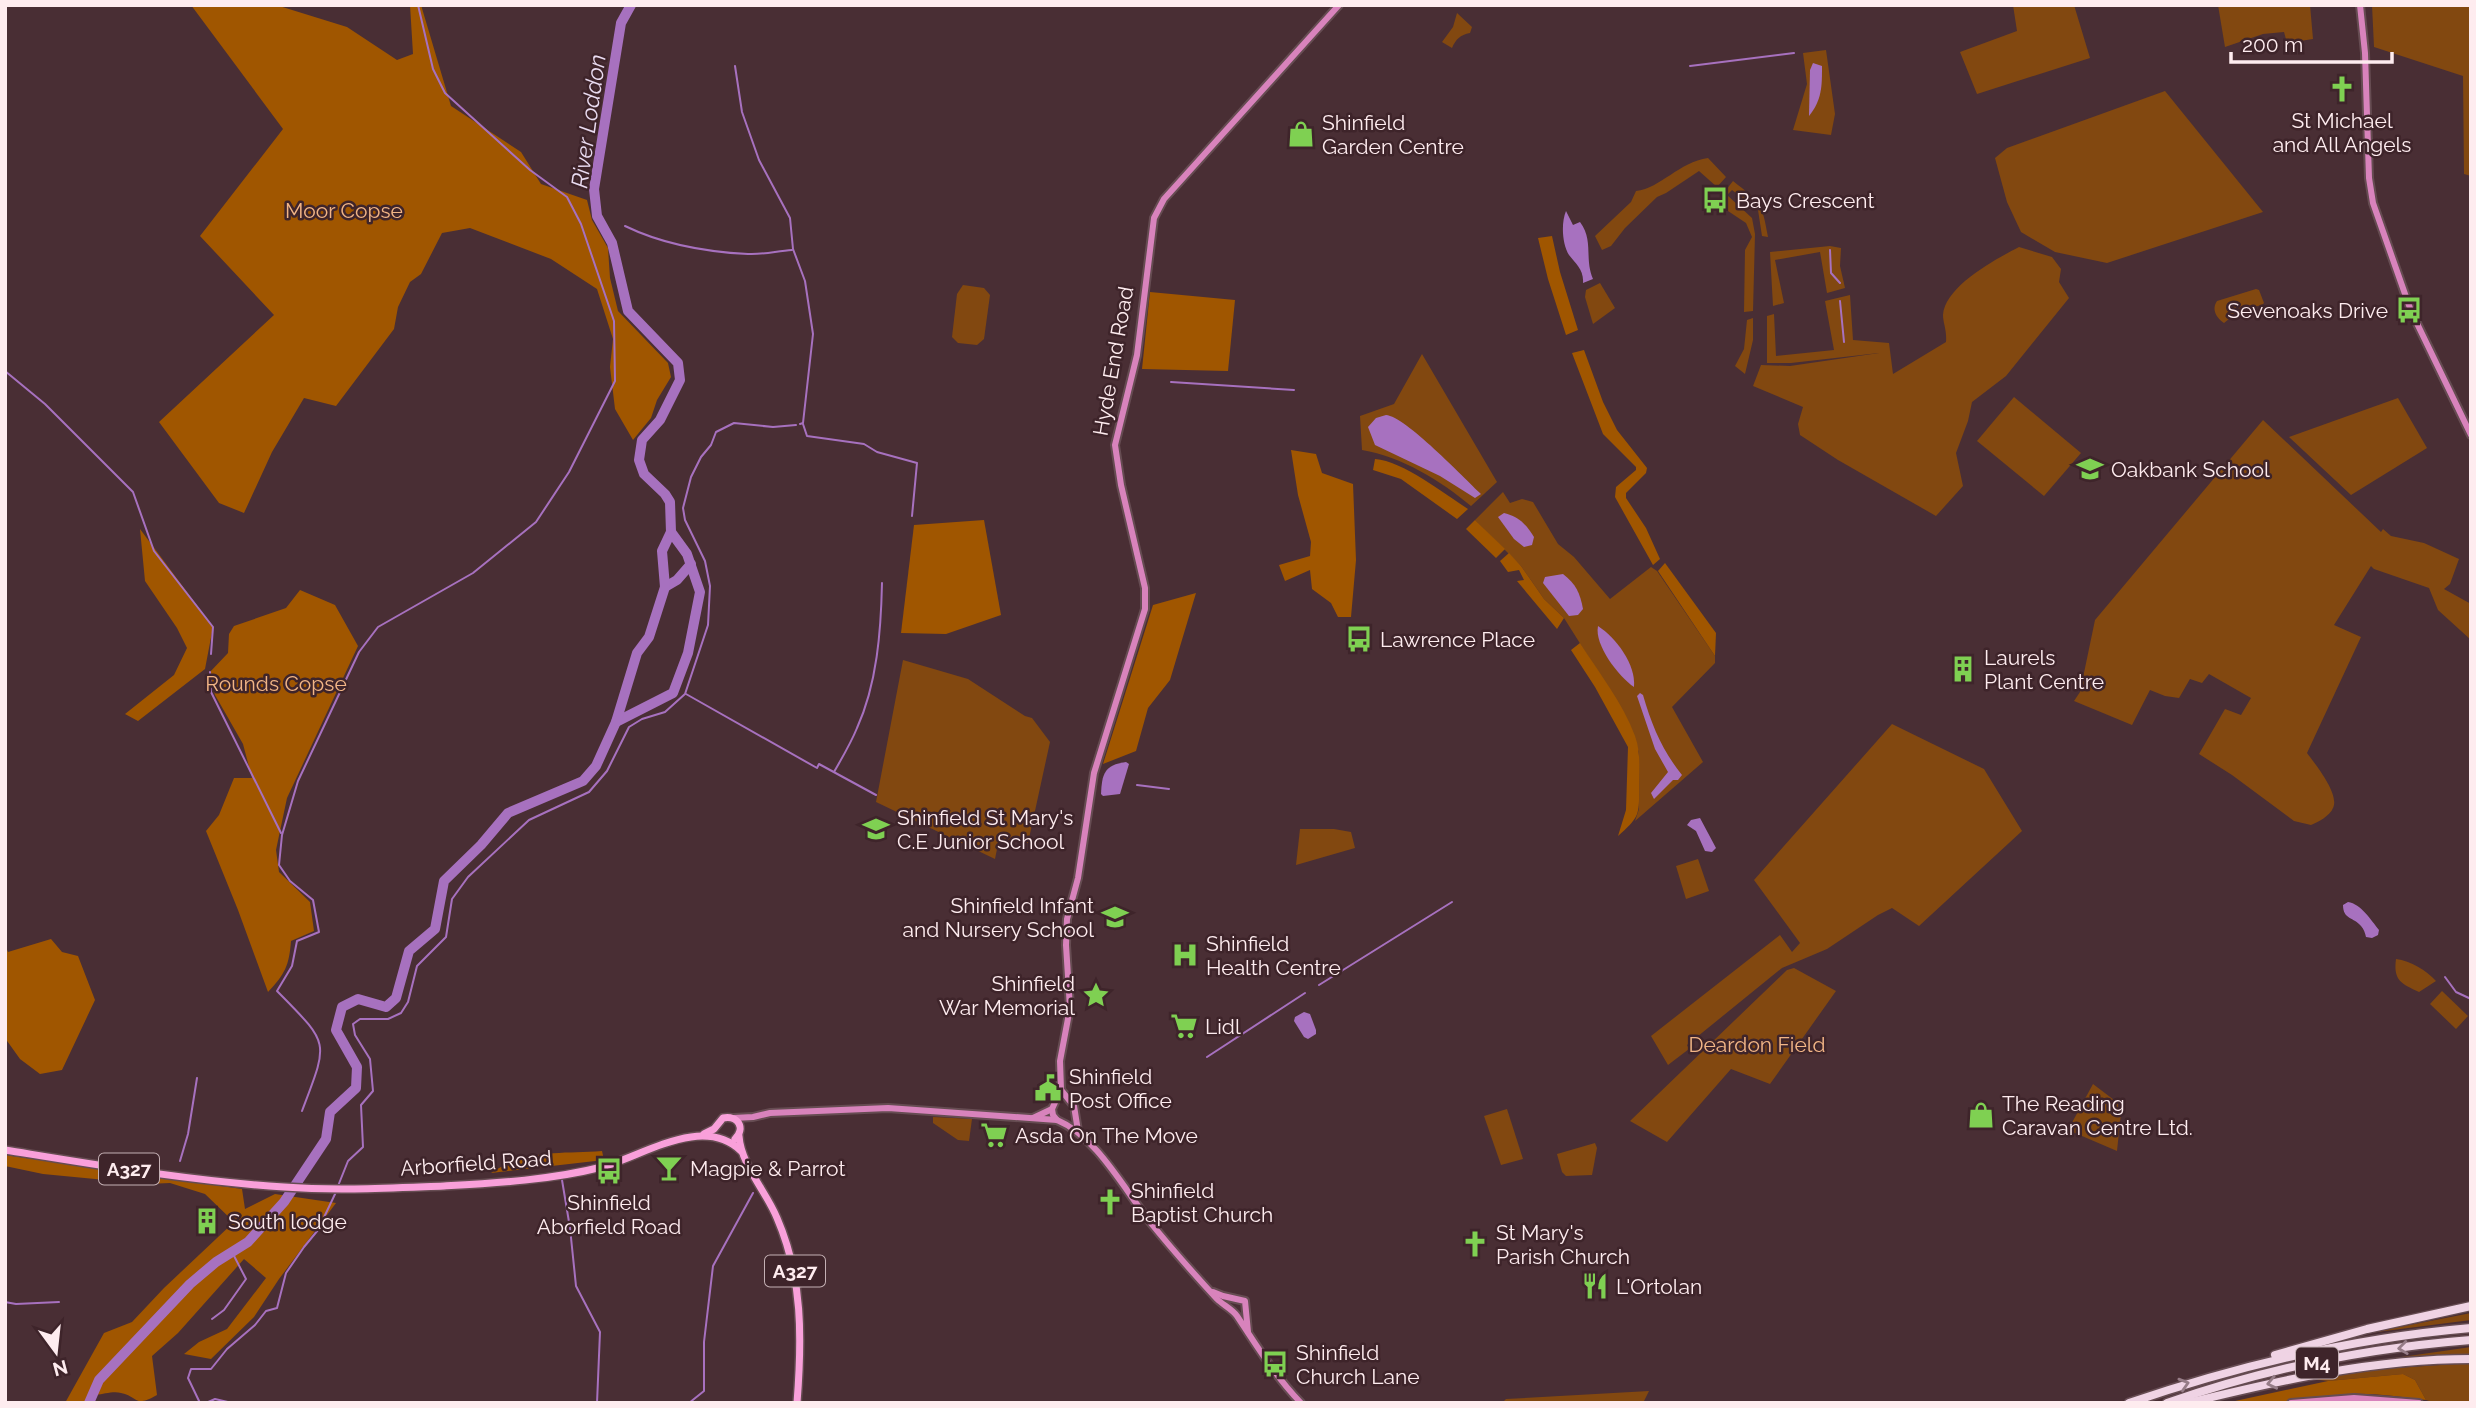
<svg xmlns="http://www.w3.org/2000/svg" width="2476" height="1408" viewBox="0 0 2476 1408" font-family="Raleway,sans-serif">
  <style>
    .green { fill: #824810 }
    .forest { fill: #a05600 }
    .water { fill: #a771bf }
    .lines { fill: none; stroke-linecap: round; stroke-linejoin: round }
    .stream { stroke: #a771bf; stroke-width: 2 }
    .river { stroke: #a771bf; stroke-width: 10 }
    .secondary-casing { stroke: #664c52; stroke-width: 10 }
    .primary-casing { stroke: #664c52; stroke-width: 10 }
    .highway-casing { stroke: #664c52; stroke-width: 11 }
    .secondary { stroke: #d883bc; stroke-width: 6 }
    .primary { stroke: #f9a0da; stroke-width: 7 }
    .highway { stroke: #efd3e4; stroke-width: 8 }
    .oneway { stroke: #967c87 }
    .labels { text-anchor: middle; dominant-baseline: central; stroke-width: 5; stroke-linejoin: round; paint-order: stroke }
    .shield { fill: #3e242a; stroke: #c4b0b4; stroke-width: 2 }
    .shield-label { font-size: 19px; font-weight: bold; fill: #feecef }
    .poi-label { font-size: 21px; fill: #feecef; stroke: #3e242a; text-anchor: start }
    .park-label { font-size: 21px; fill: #f2b586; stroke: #3e242a }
    .street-label { font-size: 21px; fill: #feecef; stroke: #3e242a }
    .water-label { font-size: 23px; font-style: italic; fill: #eadcf1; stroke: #3e242a }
  </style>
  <rect width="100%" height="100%" fill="#492e34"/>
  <!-- green -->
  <g class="green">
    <path d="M2013,5H2074L2090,58L1977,94L1960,52L2017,31Z"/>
    <path d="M2218,5H2310L2313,39L2287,43L2284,32L2263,34L2225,47Z"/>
    <path d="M2372,5H2471V176L2464,174L2463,76L2374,47Z"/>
    <path d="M1457,13L1472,27L1470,33C1460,35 1456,39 1452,48L1442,42L1453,27Z"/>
    <path d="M1826,50L1835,114L1831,135L1793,130L1807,84L1803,53Z"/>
    <path d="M2165,91L2263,212L2107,263L2055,252L2021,232L2007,202L1995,158L2007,148Z"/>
    <path d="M1708,158L1726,177L1717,187L1699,171L1666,193L1657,197L1625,228L1611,246L1602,250L1595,236L1631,202L1636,191C1661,188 1679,162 1708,158Z"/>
    <path d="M1733,181C1761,203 1762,203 1768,237L1762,236L1758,210L1732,190L1727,195L1752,218L1755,234L1753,311L1744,312L1745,250L1752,237L1746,223L1716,203Z"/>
    <path d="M1830,246L1841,248L1840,266L1845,288L1827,293L1820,252L1775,260L1784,303L1773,306L1770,252Z"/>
    <path d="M2019,247L2052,257L2061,269L2059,282L2069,298L2006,376L1972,402L1968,421L1956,453L1963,486L1936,516L1838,460L1800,435L1798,424L1803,407L1753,386L1761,365L1790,366L1879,353L1791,363H1767V316L1774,314L1776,356L1834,350L1825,301L1850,295L1853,340L1889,343L1893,374L1946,342C1947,330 1943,323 1943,315C1945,286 1996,259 2019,247Z"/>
    <path d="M1600,283L1615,308L1593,324L1585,297L1586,290Z"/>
    <path d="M963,285L984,288L990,295L984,339L977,345L958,343L952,337L957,294Z"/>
    <path d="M2256,289L2259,290L2264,303L2262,305L2240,310L2224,323C2217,318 2211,310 2217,301Z"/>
    <path d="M1753,318V340L1745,374L1735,366L1744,349L1747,320Z"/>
    <path d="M1422,354L1497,482L1471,506C1440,480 1402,457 1362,450L1360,416L1394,404Z"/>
    <path d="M2014,397L2081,453L2044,496L1977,441Z"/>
    <path d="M2398,398L2427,448L2351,495L2289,437Z"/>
    <path d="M2263,420L2381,532L2383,529L2391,536L2424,543L2459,559L2450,584L2444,589L2471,604V640L2438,610L2429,588L2374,569L2371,566L2334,625L2361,637L2307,753C2315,764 2340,794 2333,808C2330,816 2318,822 2311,825L2294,821L2232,775L2199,754L2225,709L2241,715L2251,698L2209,674L2202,683L2190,679L2179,698L2165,696L2150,690L2132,725L2074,701L2080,692L2095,620Z"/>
    <path d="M1503,492L1510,503L1522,499L1533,502L1558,544L1574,557L1610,599L1651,567L1657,571L1715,656V663L1672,707L1703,762L1635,821L1639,809V752L1617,702L1564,618L1544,599L1521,566L1475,520Z"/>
    <path d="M903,660L968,679L1025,716L1032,718L1050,742L1028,843L999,839L995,859L876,802Z"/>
    <path d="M1892,724L1984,769L2022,831L1919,926L1892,908L1878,915L1827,949L1782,968L1687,1045L1689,1049L1668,1065L1651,1036L1780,935L1792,952L1800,943L1754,880Z"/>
    <path d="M1300,829H1334L1351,832L1355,848L1296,865Z"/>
    <path d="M1698,859L1709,891L1686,899L1676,866Z"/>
    <path d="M2396,959C2411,961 2426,970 2436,981L2419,992C2402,984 2393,981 2396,959Z"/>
    <path d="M1794,968L1836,991L1770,1084L1731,1069L1667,1142L1630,1121L1787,970Z"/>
    <path d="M2442,991L2468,1016L2456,1029L2430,1004Z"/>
    <path d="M2093,1084L2118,1103V1113H2121L2117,1151L2068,1130Z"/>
    <path d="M1507,1109L1523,1159L1501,1165L1484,1116Z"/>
    <path d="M933,1117L972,1119L969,1141L958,1140L933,1123Z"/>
    <path d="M1595,1143L1597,1148L1592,1175L1566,1176L1562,1172L1557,1154Z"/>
    <path d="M2471,1313V1320L2369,1333Z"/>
    <path d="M2471,1347V1356L2367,1362Z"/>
    <path d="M2471,1363V1403H2436L2426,1400L2415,1380L2403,1374L2328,1381L2312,1379L2365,1370Z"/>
    <path d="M1649,1391L1643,1403H1502L1506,1399Z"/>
  </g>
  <!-- forest -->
  <g class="forest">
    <path d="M191,5H276L347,27L397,60L413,54L410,5H421L451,106L521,152L541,184L587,200L592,220L608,248L610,278L618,311L668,363L671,377L657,400L651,418L633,440L615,409L610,367L613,339L597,289L551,259L470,228L442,233L421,274L410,282L398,307L394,329L336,406L304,398L272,452L244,513L219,503L159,422L274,315L200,236L283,129Z"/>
    <path d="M1552,236L1560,272L1578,330L1566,335L1548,279L1538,238Z"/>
    <path d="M1150,292L1235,300L1228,371L1142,369Z"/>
    <path d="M1584,350L1603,402L1617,430L1647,468L1646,473L1626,493V498L1646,528L1660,559L1653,565L1615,497L1616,487L1636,470V467L1603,434L1572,353Z"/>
    <path d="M1291,450L1316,454L1322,473L1353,484L1356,560L1351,617H1338L1331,603L1312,589L1310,570L1285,581L1279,565L1310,556L1311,542L1298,495Z"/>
    <path d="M1375,459C1403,461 1443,493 1468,509L1457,519L1401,479L1373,470Z"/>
    <path d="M984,520L1001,615L946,634L901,633L914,525Z"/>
    <path d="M1475,520L1505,549L1496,558L1466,529Z"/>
    <path d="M140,529L213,627L205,669L138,721L125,714L174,675L187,648L177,628L145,581Z"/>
    <path d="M1509,553L1521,566L1544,599L1564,618L1557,629L1517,581L1524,580L1519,570L1508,572L1500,561Z"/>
    <path d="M1665,563L1716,633L1715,656L1658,571Z"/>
    <path d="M300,590L335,605L358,646L287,798L276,850L279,872L310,902L314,931L291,941C289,966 285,974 268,992L238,910L206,831L219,815L234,778H252L243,744L215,695L210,672L228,653L229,634L234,626L286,608Z"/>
    <path d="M1196,593L1170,680L1148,708L1136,751L1103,764L1153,605Z"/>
    <path d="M1580,643C1599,673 1623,703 1635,736C1641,752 1639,769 1639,785C1639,814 1641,816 1618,836L1626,810L1628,747L1595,687L1571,650Z"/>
    <path d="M51,939L62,952L78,956L95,1000L62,1070L40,1074L20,1059L5,1038V945L8,952Z"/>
    <path d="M602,1151L604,1160L491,1173C527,1149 561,1154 602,1151Z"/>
    <path d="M5,1155L242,1189L245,1209L275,1194L336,1203L279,1279L254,1317L211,1359L184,1354L199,1342L227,1329L266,1278L244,1259L178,1333L152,1356L157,1395C134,1408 139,1397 121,1393C114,1391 103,1394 97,1395L92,1403H65L104,1333L132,1322L164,1288L234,1222L205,1194L170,1183L147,1184L43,1174L5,1166Z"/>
    <path d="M2403,1374L2415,1380L2426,1400C2400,1397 2375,1393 2349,1394C2319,1396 2260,1408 2235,1401L2328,1381Z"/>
  </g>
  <!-- water -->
  <g class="water">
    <path d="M1813,63L1822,66C1822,86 1822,100 1809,116L1810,70Z"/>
    <path d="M1566,211L1573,225L1580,222C1594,241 1584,258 1593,279L1583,283C1584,270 1576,264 1569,255C1562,244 1561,223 1566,211Z"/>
    <path d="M1386,415C1405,416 1464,478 1481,494L1475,498L1440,476L1375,445L1368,427L1376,418Z"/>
    <path d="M1504,513C1519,517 1526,524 1534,537L1532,545L1524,547L1514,539L1498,517Z"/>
    <path d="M1563,574C1576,584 1580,593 1583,609L1578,615L1569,616L1543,583L1545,577Z"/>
    <path d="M1598,626C1616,638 1636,664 1634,687C1619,677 1594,645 1598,626Z"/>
    <path d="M1640,693L1643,695C1652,726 1662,750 1682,775L1678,780H1673L1654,799L1651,793L1668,772L1655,749L1637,696Z"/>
    <path d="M1126,762L1129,764L1120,794L1103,796L1101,794C1102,774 1104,765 1126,762Z"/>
    <path d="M1700,818L1716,848L1712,852L1705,851L1696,831L1687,825L1691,820Z"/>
    <path d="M2348,902C2361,904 2371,920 2379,930L2378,935L2372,938L2366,937C2365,933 2364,929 2361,926C2354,917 2343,920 2343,905Z"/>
    <path d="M1304,1012L1310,1014L1316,1030V1034L1308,1039L1304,1037L1294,1021L1295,1017Z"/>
  </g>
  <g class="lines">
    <!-- stream -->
    <g class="stream">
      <path d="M735,66L742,112L759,160L790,218L793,249L805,281L813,334L803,423L800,424"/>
      <path d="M1690,66L1794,53"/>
      <path d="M625,226C662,244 707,252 748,254C762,255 777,251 792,250"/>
      <path d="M1830,250L1831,273L1840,283"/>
      <path d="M1840,301L1844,342"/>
      <path d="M5,371L45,404L133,492L154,551L213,627L211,654"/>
      <path d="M1171,382L1294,390"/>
      <path d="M803,424L807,436L864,444L877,452L917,463L912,516"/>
      <path d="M210,672L211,692L281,833"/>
      <path d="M686,694L817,768L819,764L876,795"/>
      <path d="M834,772C842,758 851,743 857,728C877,684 881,631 882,583"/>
      <path d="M1137,785L1169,789"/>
      <path d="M2445,977L2456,992L2471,999"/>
      <path d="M1319,985L1452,902"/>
      <path d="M1207,1057L1305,993"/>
      <path d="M302,1111C329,1040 330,1045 277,991L292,966L297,941L319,932L313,900L290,881L279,865L282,835L298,781L359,652L378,627L473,573L536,522L569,472L615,381L614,321L581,224L567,197L530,170L445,93L433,69L418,5"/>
      <path d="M180,1161L188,1134L197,1078"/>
      <path d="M562,1180L570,1228L576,1286L600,1332L597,1403"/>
      <path d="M338,1186L348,1161L363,1147L361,1105L373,1091L370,1059L355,1035L353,1024L360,1019H388L401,1013L408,1002L417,966L446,937L452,899L468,877L529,820L589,792L607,771L629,727L642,719L665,712L685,694L708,625L710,586L705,561L685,520L683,508L691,477L701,457L711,445L716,432L734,423L773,427L796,425"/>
      <path d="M5,1302L16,1304L59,1302"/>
      <path d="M212,1319L224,1310L246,1279L232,1252"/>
      <path d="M200,1403L188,1378L191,1369H211L227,1349L255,1325L266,1311L277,1308L286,1273L304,1247L318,1230L336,1192"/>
      <path d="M206,1403L215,1399L232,1403"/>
      <path d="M689,1403L704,1391V1342L713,1266L753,1193"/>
    </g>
    <!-- river -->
    <g class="river">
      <path d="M665,587L677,580L691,564"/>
      <path d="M616,722L673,693L688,653L700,592L687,554L671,532L670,502L665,494L644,474L639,460L642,440L660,420L680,380L678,363L628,311L612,243L597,216L594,189L621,23L631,5"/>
      <path d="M89,1403L99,1380L190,1284L216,1262L248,1242L284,1202L326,1139L330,1112L356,1088L357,1067L336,1030L342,1007L358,999L386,1007L396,998L409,951L435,929L444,881L481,845L508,813L583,781L596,766L616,722L637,653L649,637L665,587L662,551L671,532"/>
    </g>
    <!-- secondary casing -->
    <g class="secondary-casing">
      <g id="secondary">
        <path d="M2360,5L2365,53L2369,178L2373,203L2411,311L2471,435"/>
        <path d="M1061,1090L1074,1106L1078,1131"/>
        <path d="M734,1118L753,1117L770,1113L888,1108L1057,1120C1096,1136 1124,1189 1150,1222C1171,1248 1194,1274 1217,1299C1223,1305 1232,1309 1237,1316C1257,1346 1275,1376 1301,1403"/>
        <path d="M1033,1118L1052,1109"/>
        <path d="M1057,1120L1053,1115L1052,1109L1061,1089L1060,1061L1070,1008L1066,945L1067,919L1078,878L1094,773L1145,609V588L1121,485L1115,445L1137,355L1154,218L1164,199L1339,5"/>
        <path d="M1213,1292L1223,1296L1245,1301L1248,1332"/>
        <path d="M2291,1403L2354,1398L2419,1403"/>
      </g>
    </g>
    <!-- primary casing -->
    <g class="primary-casing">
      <g id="primary">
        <path d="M704,1134L714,1129L723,1118C738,1115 746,1128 735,1139"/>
        <path d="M739,1136C741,1165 766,1191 777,1218C803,1278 802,1339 797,1403"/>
        <path d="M5,1150C98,1165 191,1181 284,1187C337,1191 391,1188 444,1186C496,1183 551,1180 602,1167C643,1156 703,1114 741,1151"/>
      </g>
    </g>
    <!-- highway casing -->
    <g class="highway-casing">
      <g id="highway">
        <path d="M2275,1355L2367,1329L2471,1306"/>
        <path d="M2129,1403C2240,1365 2354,1338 2471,1328"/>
        <path d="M2167,1403C2264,1369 2368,1348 2471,1340"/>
        <path d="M2188,1403C2281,1380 2374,1359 2471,1359"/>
      </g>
    </g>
    <!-- secondary -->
    <use href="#secondary" class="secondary"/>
    <!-- primary -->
    <use href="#primary" class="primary"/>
    <!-- highway -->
    <use href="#highway" class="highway"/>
  </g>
  <!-- one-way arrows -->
  <defs><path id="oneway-chevron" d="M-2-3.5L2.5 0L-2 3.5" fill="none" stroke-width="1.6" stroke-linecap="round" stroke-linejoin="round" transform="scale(1.75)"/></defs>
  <g class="oneway">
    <use href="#oneway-chevron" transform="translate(2403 1348) rotate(173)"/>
    <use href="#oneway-chevron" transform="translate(2272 1383) rotate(168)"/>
    <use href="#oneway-chevron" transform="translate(2184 1384) rotate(-17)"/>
  </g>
  <!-- icons -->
  <defs>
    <g id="church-bare" transform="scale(2.1)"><path d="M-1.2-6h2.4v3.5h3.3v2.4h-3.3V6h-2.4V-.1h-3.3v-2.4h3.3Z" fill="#7fd052" stroke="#3e242a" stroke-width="2.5" paint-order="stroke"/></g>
    <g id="shop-bare" transform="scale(2.1)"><path d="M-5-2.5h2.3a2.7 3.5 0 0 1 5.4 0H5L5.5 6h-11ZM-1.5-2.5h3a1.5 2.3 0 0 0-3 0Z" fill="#7fd052" stroke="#3e242a" stroke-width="2.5" paint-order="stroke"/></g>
    <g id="bus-bare" transform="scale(2.1)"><path d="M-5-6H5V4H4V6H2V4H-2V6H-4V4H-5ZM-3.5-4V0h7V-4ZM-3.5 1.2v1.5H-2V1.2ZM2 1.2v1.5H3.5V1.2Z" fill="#7fd052" stroke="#3e242a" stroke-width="2.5" paint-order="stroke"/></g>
    <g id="school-bare" transform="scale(2.1)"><path d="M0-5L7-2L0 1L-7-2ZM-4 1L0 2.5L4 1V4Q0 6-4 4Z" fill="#7fd052" stroke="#3e242a" stroke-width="2.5" paint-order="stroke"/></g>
    <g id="building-bare" transform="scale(2.1)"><path d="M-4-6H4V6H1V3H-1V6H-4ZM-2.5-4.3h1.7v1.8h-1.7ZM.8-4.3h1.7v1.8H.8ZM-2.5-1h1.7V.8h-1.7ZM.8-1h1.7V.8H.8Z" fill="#7fd052" stroke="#3e242a" stroke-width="2.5" paint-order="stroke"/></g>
    <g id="hospital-bare" transform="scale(2.1)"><path d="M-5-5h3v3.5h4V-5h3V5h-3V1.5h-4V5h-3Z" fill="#7fd052" stroke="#3e242a" stroke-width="2.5" paint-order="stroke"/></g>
    <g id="sight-bare" transform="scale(2.1)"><path d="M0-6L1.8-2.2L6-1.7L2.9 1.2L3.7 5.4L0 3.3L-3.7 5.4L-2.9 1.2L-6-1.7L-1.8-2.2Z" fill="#7fd052" stroke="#3e242a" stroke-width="2.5" paint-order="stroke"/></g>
    <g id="supermarket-bare" transform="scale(2.1)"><path d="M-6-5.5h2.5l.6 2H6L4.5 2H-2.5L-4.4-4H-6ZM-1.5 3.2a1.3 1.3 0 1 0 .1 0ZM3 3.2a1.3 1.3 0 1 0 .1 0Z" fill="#7fd052" stroke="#3e242a" stroke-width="2.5" paint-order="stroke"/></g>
    <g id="civic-bare" transform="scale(2.1)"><path d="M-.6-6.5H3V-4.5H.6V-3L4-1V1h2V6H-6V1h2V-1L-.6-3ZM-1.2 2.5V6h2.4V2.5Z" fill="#7fd052" stroke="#3e242a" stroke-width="2.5" paint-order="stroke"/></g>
    <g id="bar-bare" transform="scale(2.1)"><path d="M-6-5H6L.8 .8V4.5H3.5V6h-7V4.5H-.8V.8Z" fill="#7fd052" stroke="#3e242a" stroke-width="2.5" paint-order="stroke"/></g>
    <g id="restaurant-bare" transform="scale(2.1)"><path d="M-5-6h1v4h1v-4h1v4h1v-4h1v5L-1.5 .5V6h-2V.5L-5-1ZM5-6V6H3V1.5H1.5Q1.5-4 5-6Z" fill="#7fd052" stroke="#3e242a" stroke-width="2.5" paint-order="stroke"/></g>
  </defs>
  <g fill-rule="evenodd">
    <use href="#church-bare" x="2342" y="89"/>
    <use href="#shop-bare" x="1301" y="134"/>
    <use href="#bus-bare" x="1715" y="200"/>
    <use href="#bus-bare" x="2409" y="310"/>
    <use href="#school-bare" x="2090" y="469"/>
    <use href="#bus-bare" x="1359" y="639"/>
    <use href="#building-bare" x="1963" y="669"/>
    <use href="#school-bare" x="876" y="829"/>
    <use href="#school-bare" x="1115" y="917"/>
    <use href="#hospital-bare" x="1185" y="955"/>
    <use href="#sight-bare" x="1096" y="995"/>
    <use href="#supermarket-bare" x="1184" y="1026"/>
    <use href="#civic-bare" x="1048" y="1088"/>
    <use href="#shop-bare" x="1981" y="1115"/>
    <use href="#supermarket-bare" x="994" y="1135"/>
    <use href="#bar-bare" x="669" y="1168"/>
    <use href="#bus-bare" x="609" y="1171"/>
    <use href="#church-bare" x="1110" y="1202"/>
    <use href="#building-bare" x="207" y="1221"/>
    <use href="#church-bare" x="1475" y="1244"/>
    <use href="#restaurant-bare" x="1595" y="1286"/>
    <use href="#bus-bare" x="1275" y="1364"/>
  </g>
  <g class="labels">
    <!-- shield labels -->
    <g class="shield">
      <rect x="99" y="1153.5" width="60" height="31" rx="5"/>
      <rect x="765" y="1255.5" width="60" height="31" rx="5"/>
      <rect x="2296" y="1347.5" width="42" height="31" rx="5"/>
    </g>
    <g class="shield-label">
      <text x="129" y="1169">A327</text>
      <text x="795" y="1271">A327</text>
      <text x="2317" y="1363">M4</text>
    </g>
    <!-- poi labels -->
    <g class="poi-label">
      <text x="2342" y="120" text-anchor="middle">St Michael<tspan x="2342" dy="24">and All Angels</tspan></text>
      <text x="1322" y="122">Shinfield<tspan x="1322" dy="24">Garden Centre</tspan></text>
      <text x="1736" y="200">Bays Crescent</text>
      <text x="2388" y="310" text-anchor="end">Sevenoaks Drive</text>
      <text x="2111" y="469">Oakbank School</text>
      <text x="1380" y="639">Lawrence Place</text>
      <text x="1984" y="657">Laurels<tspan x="1984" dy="24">Plant Centre</tspan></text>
      <text x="897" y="817">Shinfield St Mary's<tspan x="897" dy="24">C.E Junior School</tspan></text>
      <text x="1094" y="905" text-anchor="end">Shinfield Infant<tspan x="1094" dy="24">and Nursery School</tspan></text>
      <text x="1206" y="943">Shinfield<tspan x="1206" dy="24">Health Centre</tspan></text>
      <text x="1075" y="983" text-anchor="end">Shinfield<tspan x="1075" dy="24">War Memorial</tspan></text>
      <text x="1205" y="1026">Lidl</text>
      <text x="1069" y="1076">Shinfield<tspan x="1069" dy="24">Post Office</tspan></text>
      <text x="2002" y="1103">The Reading<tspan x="2002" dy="24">Caravan Centre Ltd.</tspan></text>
      <text x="1015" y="1135">Asda On The Move</text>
      <text x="690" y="1168">Magpie &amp; Parrot</text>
      <text x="1131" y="1190">Shinfield<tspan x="1131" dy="24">Baptist Church</tspan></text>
      <text x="609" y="1202" text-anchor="middle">Shinfield<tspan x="609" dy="24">Aborfield Road</tspan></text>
      <text x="228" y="1221">South lodge</text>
      <text x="1496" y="1232">St Mary's<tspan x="1496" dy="24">Parish Church</tspan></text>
      <text x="1616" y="1286">L'Ortolan</text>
      <text x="1296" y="1352">Shinfield<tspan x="1296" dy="24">Church Lane</tspan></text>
    </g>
    <!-- park labels -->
    <g class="park-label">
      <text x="344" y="210">Moor Copse</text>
      <text x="276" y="683">Rounds Copse</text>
      <text x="1757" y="1044">Deardon Field</text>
    </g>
    <!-- street labels -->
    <g class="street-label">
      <text transform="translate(1113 361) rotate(-80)">Hyde End Road</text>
      <text transform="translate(476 1163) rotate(-4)">Arborfield Road</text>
    </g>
    <!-- water labels -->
    <g class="water-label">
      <text transform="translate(588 121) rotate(-82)">River Loddon</text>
    </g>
  </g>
  <!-- border -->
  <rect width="2476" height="1408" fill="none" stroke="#feecef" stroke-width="14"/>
  <!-- north arrow -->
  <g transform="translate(56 1352) rotate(165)" stroke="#3e242a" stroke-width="5" paint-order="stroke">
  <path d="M0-5L12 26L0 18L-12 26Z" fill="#feecef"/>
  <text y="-10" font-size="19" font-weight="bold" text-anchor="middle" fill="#feecef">N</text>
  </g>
  <!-- scale -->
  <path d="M2231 52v10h161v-10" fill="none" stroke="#feecef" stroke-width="3.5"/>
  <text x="2242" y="52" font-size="21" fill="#feecef" stroke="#3e242a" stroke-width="5" paint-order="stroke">200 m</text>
</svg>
